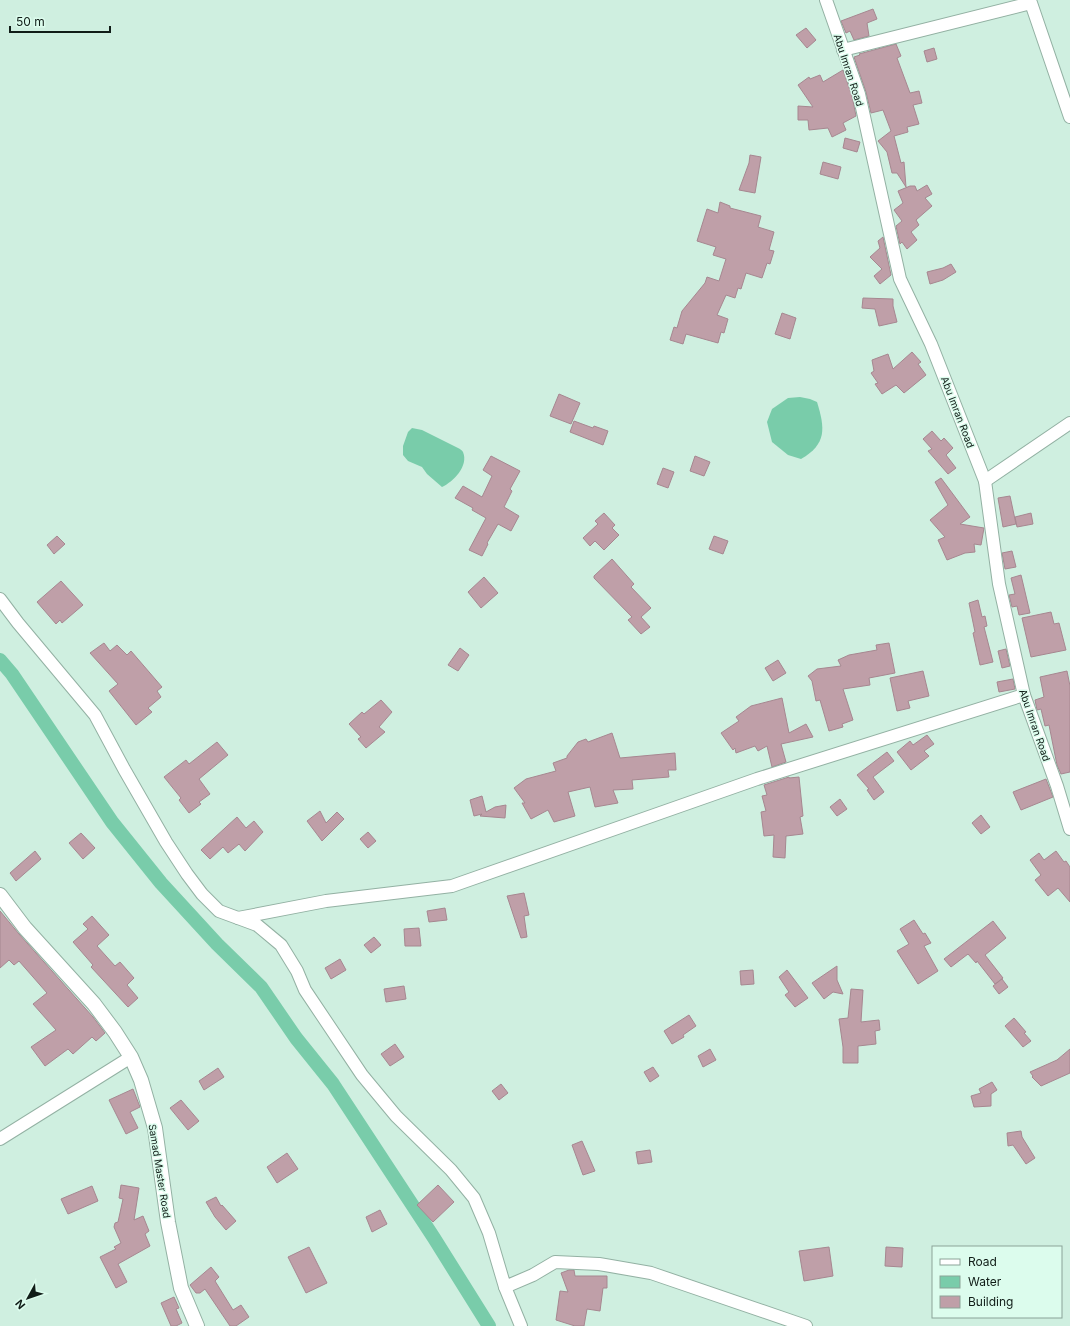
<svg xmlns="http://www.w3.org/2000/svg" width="1070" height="1326" viewBox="0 0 1070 1326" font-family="Inter,sans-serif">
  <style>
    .water { fill: #79ccaa }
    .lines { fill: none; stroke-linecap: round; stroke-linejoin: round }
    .canal { stroke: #79ccaa; stroke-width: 14 }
    .building { fill: #bf9fa8; stroke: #a68790 }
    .minor-casing { stroke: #93b1a3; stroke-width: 14 }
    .tertiary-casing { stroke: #93b1a3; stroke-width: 16 }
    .minor { stroke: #fff; stroke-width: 12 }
    .tertiary { stroke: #fff; stroke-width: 14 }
    .labels { text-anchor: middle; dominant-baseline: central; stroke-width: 3; stroke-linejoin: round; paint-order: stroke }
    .street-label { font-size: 10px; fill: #111d18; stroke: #dcfced }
  </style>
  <rect width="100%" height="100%" fill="#cfefe0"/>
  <!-- water -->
  <g class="water">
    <path d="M800,397L810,399L817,402C825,428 827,444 801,459L788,455L772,442L767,422L772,409L788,398Z"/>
    <path d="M412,428L422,430L458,448C460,449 462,450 463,452C469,466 453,482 442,487L427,474L422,467L408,461L403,455V446L408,432Z"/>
  </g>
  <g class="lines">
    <!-- canal -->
    <path class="canal" d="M0,660L12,674L112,822L161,883L217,944L261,987L296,1038L333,1084L434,1238L489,1326"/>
  </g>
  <!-- building -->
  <g class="building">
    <path d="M873,9L877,19L867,23L869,36L854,40L850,31L846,33L841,21Z"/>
    <path d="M806,28L816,40L807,48L796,35Z"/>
    <path d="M896,44L901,56L897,58L910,93L919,91L922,103L913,105L919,124L907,127L908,132L894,136L901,163L904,162L906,187L897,173H892L887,152L878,141L891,131L883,110L871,113L866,92L854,57L860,55L859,54Z"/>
    <path d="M934,48L937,59L927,62L924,51Z"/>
    <path d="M843,70L852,96L856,116L843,123L846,130L832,137L828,128L809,130L808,120H798V106L813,107L798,85L809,77L810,79L820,75L823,82Z"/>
    <path d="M845,138L860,142L857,152L843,148Z"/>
    <path d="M750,155L761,157L755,193L739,190L749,163Z"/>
    <path d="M823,162L841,167L838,179L820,174Z"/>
    <path d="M927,185L932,194L925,198L932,206L916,220L919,225L911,232L917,240L907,249L902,242L900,244L896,226L902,221L894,210L903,203L898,191L910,186H915L917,191Z"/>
    <path d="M720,202L730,206V208L761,216L758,227L774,232L769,250L774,251L770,264L767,263L762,278L746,273L741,289L738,288L735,298L726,295L717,315L728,319L724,333L721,332L718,343L686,334L683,344L670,340L674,327L677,328L682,311L705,283L707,277L719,281L726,259L713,255L716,247L697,241L707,209L718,213Z"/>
    <path d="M883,237L891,275L880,284L874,276L882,269L870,257L880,248L878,241Z"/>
    <path d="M951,264L956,272L943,280L930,284L927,272L943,268Z"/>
    <path d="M863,298L893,299V306L897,322L879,326L875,309L862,308Z"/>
    <path d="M782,313L796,318L790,339L775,334Z"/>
    <path d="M912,352L921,362L918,364L926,375L904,393L896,385L882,394L875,384L878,383L871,373L874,371L872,360L888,354L893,369Z"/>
    <path d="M559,394L580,403L571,424L550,416Z"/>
    <path d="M574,421L593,428L594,426L608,431L603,445L570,432Z"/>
    <path d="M932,431L941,441L944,438L953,448L946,455L956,468L948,474L928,451L932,449L923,439Z"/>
    <path d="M491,456L520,471L510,489L512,491L504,507L519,516L511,531L498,524L487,543L488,544L482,556L469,550L486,518L472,510L473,508L455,498L463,486L482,497L492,476L483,470Z"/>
    <path d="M695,456L710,462L704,476L690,471Z"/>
    <path d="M663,468L674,472L668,488L657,484Z"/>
    <path d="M941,478L970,517L960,524L984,528L981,545L974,544L975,552L965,553L947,560L938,540L945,537L930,520L948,505L935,482Z"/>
    <path d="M1010,496L1016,524L1003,527L998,498Z"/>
    <path d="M604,513L615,525L612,528L619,535L604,550L595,541L590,546L583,538L598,524L595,521Z"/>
    <path d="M1031,513L1033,524L1017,527L1015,517Z"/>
    <path d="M57,536L65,544L54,554L47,545Z"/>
    <path d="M714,536L728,541L723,554L709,549Z"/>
    <path d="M1012,551L1016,567L1005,569L1002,553Z"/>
    <path d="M612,559L634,584L631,587L651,608L641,617L650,627L641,634L628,620L632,617L594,578V576Z"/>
    <path d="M1021,575L1030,613L1019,615L1017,606L1012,607L1009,595L1015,594L1011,578Z"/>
    <path d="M484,577L498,593L481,608L468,592Z"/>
    <path d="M61,581L83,605L62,623L60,620L56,624L37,602Z"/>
    <path d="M978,600L982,617L985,616L987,626L984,627L993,662L980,665L973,633L975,632L969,603Z"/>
    <path d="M1051,612L1054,624L1059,623L1066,650L1031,657L1022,618Z"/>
    <path d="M104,643L110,651L117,645L127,655L131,651L162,687L157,691L161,697L148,708L152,712L136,725L109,691L118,684L90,653Z"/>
    <path d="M889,643L895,673L869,678L870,685L843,689L853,720L842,724L843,727L829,731L820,700L816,701L812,681L808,676L817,669L841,666L838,660L849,655L877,650L876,645Z"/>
    <path d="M460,648L469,655L458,671L448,665Z"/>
    <path d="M1006,649L1010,666L1002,668L998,651Z"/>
    <path d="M778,660L786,673L773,681L765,668Z"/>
    <path d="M923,671L929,696L908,701L910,708L897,711L890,678Z"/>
    <path d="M1067,671L1070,686V772L1061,774L1057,765L1049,725L1045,726L1041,709L1037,710L1035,700L1044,697L1040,677Z"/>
    <path d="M1013,679L1015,689L999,692L997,682Z"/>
    <path d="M782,698L789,733L806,724L813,737L781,744L786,762L772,767L767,746L758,751L755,746L736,753L735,748L733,750L721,733L739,721L736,717L751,706Z"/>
    <path d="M381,700L392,712L379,727L385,732L366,748L358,739L361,737L349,724L362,712L364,714Z"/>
    <path d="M612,733L620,758L675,753L676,770H668L669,777L632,780L633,789L613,790L618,803L595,807L590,787L568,792L575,816L554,822L548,810L531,819L522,803H525L514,788L526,779L556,771L553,763L567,758V756L578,742L586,739L588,742Z"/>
    <path d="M927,735L934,744L924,751L929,756L911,770L897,752L910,741L913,745Z"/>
    <path d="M217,742L228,755L199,779L210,794L199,802L201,804L189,813L179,800L181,798L164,777L186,760L189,764Z"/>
    <path d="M887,752L894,761L873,777L884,792L874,800L867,790L869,789L857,775Z"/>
    <path d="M789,777V778L799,777L803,816L800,817L803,834L786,836L785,858L773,857L774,835L764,836L761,812L766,811L762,796L767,795L764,785Z"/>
    <path d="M1046,779L1053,797L1021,810L1013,792Z"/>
    <path d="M482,796L486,812L495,807L506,805L505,818L480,816L482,814L474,816L470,800Z"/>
    <path d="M840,799L847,809L837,816L830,807Z"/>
    <path d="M320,811L326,823L337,812L344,819L322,841L307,821Z"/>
    <path d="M981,815L990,827L981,834L972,823Z"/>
    <path d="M237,817L246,828L254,821L263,832L245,851L239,844L228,853L223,847L210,859L201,850Z"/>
    <path d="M368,832L376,841L368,848L360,839Z"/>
    <path d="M81,833L95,848L83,859L69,843Z"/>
    <path d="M35,851L41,859L16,881L10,873Z"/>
    <path d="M1056,851L1064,862L1066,861L1070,867V902L1058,888L1048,896L1035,880L1041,875L1030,860L1039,853L1044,860Z"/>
    <path d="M524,893L529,915L524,916L527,937L521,938L507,896Z"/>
    <path d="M445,908L447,920L429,922L427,911Z"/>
    <path d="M0,911L19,934L93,1017L105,1033L96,1041L92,1037L73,1054L68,1049L45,1066L31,1047L56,1030L33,1004L47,993L19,961L14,965L9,960L0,968Z"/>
    <path d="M92,916L109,935L97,946L115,966L120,962L134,978L127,985L138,998L128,1007L91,967L93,965L73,942L88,929L83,924Z"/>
    <path d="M914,920L923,934L925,933L931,943L924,946L938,971L918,984L897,951L909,944L900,929Z"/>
    <path d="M993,921L1006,938L985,955L1003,978L995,984L977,961L976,963L968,954L951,967L944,959Z"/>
    <path d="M419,928L421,946H405L404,929Z"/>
    <path d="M374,937L381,945L371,953L364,945Z"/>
    <path d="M340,959L346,970L331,979L325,968Z"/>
    <path d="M837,966V980L843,994L833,992L824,999L812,983Z"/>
    <path d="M753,970L754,984L741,985L740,971Z"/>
    <path d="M787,970L808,998L795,1007L785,995L789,992L779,977Z"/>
    <path d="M1002,979L1008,987L999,994L993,986Z"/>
    <path d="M404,986L406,999L386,1002L384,989Z"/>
    <path d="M851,989L863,990L861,1022L879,1020L880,1030L875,1031L876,1044L858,1046V1063H843V1047L839,1019L848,1018Z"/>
    <path d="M689,1015L696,1026L683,1035L684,1037L672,1044L664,1031Z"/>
    <path d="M1014,1018L1026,1032L1024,1033L1031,1041L1023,1047L1005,1026Z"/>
    <path d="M395,1044L404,1057L390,1066L381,1054Z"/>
    <path d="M710,1049L716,1060L703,1067L698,1056Z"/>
    <path d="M1070,1049V1073L1041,1086L1032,1077L1033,1076L1030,1072L1057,1060Z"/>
    <path d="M653,1067L659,1076L650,1082L644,1072Z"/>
    <path d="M218,1068L224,1077L204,1090L199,1081Z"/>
    <path d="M992,1082L997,1090L991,1094V1106L974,1107L971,1096L981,1093L979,1089Z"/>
    <path d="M501,1084L508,1093L499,1100L492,1091Z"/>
    <path d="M133,1089L140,1107L130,1112L138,1128L126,1134L109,1100Z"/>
    <path d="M181,1100L199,1121L188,1130L170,1108Z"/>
    <path d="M1021,1131L1022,1137L1035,1158L1026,1164L1013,1145L1008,1146L1007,1133Z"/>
    <path d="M582,1141L595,1171L583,1175L572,1145Z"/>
    <path d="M650,1150L652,1162L638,1164L636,1152Z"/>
    <path d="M287,1153L298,1169L277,1183L267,1167Z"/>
    <path d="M121,1185L139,1188L134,1220L143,1216L149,1231L145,1234L150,1246L118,1264L127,1282L116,1288L100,1257L116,1249L114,1247L121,1243L114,1227L115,1223L118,1222L123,1199L119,1198Z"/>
    <path d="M438,1185L454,1202L433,1222L417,1205Z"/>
    <path d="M92,1186L98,1201L68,1214L61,1199Z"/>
    <path d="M216,1197L221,1206L222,1205L236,1221L226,1230L215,1217L206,1202Z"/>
    <path d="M380,1210L387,1224L372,1232L366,1217Z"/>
    <path d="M309,1247L327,1283L306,1293L288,1257Z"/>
    <path d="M829,1247L833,1276L804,1281L799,1251Z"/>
    <path d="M886,1247L903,1248L902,1267L885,1266Z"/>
    <path d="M211,1267L219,1277L215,1281L233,1310L241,1305L249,1317L236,1326H230L205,1289L200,1293H196L190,1285Z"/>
    <path d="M569,1270H574L575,1276H607V1288H603L600,1311L587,1309L584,1326H575L556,1320L560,1291L568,1292L561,1273Z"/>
    <path d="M174,1297L179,1308L176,1309L182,1323L176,1326H171L161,1303Z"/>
  </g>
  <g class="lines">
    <!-- minor casing -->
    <g class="minor-casing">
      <g id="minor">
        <path d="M826,0L859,94L900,279L931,344L985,481L999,584L1024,695L1057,786L1070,829"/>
        <path d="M843,50L1031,3L1070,117"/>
        <path d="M985,481L1070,423"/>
        <path d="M0,599L18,623L95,715L124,769L166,842L187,874L202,894L219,911L257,925L281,945L297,971L305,990L362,1075L396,1116L451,1170L474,1198L489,1233L505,1287L533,1275L555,1262L599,1264L651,1273L806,1326"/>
        <path d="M238,918L326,901L452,886L757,779L1024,695"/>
        <path d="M0,1139L131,1057"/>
        <path d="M505,1287L521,1326"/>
      </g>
    </g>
    <!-- tertiary casing -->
    <g class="tertiary-casing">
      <path id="tertiary" d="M0,895L25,928L94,1004L115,1032L131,1057L141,1080L155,1128L168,1222L181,1288L197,1326"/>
    </g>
    <!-- minor -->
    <use href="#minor" class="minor"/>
    <!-- tertiary -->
    <use href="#tertiary" class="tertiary"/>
  </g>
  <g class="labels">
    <!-- street labels -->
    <g class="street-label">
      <text transform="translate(849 70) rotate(72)">Abu Imran Road</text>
      <text transform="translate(958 412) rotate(69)">Abu Imran Road</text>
      <text transform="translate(1035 725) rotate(71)">Abu Imran Road</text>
      <text transform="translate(160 1171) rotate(81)">Samad Master Road</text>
    </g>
  </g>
  <!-- legend -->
  <rect x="932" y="1246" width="130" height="72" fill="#dcfced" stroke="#8ba398"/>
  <rect x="940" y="1259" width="20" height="6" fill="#ffffff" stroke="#8ba398"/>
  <text x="968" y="1266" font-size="12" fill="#111d18">Road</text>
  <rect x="940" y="1276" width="20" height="12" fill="#79ccaa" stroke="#8ba398"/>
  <text x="968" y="1286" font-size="12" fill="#111d18">Water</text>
  <rect x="940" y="1296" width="20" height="12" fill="#bf9fa8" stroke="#8ba398"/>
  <text x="968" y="1306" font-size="12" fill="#111d18">Building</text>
  <!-- north arrow -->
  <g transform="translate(28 1298) rotate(230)" stroke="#dcfced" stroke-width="3" paint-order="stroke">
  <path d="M0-3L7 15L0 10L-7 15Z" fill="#111d18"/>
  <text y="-6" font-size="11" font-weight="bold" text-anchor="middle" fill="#111d18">N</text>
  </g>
  <!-- scale -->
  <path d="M10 26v6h100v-6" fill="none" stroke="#111d18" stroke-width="2"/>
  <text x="16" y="26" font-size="12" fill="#111d18" stroke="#dcfced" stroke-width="3" paint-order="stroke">50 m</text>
</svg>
